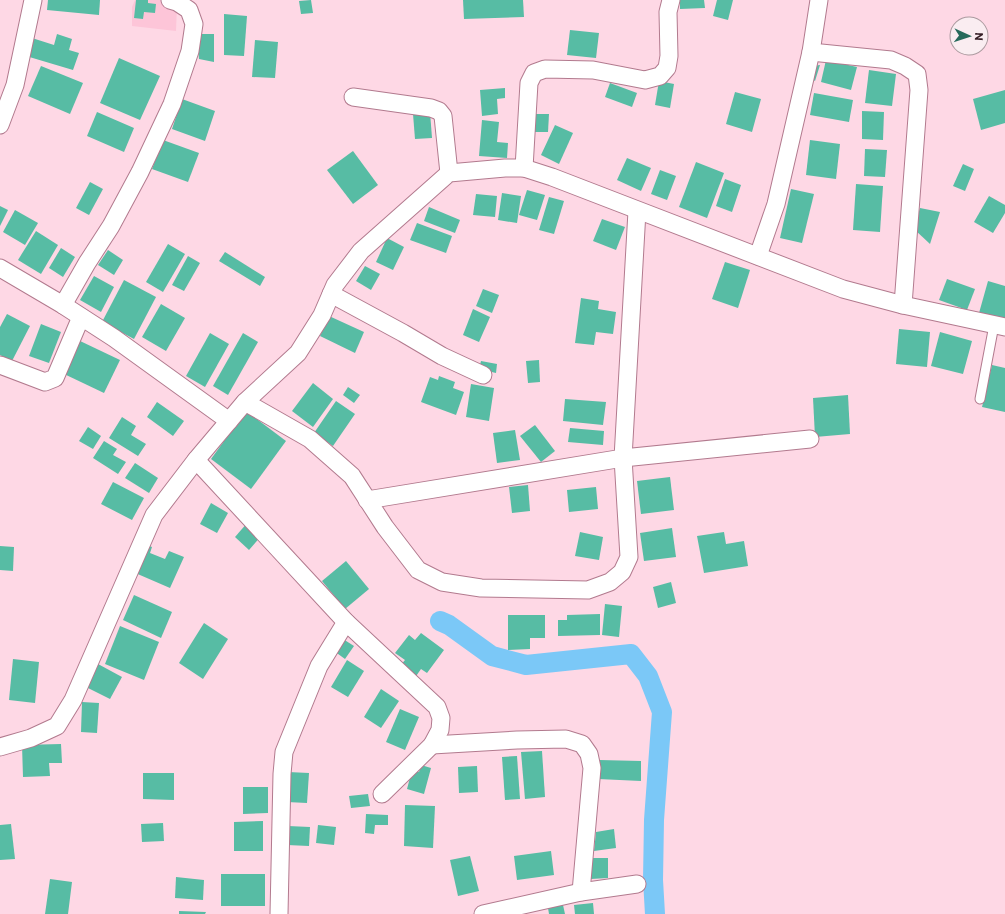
<svg xmlns="http://www.w3.org/2000/svg" width="1005" height="914" viewBox="0 0 1005 914" font-family="Commissioner,sans-serif">
  <style>
    .built { fill: #fdc5d8 }
    .lines { fill: none; stroke-linecap: round; stroke-linejoin: round }
    .canal { stroke: #7bc8f7; stroke-width: 20 }
    .building { fill: #57bca4 }
    .service-casing { stroke: #b27a8e; stroke-width: 11 }
    .minor-casing { stroke: #b27a8e; stroke-width: 19 }
    .service { stroke: #fff; stroke-width: 9 }
    .minor { stroke: #fff; stroke-width: 17 }
  </style>
  <rect width="100%" height="100%" fill="#fed8e5"/>
  <!-- built -->
  <path class="built" d="M135,0H160L177,6L176,31L132,26V7Z"/>
  <g class="lines">
    <!-- canal -->
    <path class="canal" d="M440,621L449,625L492,656L526,665L631,654L648,676L662,712L654,820L653,880L655,914"/>
  </g>
  <!-- building -->
  <g class="building">
    <path d="M48,0H100L99,15L47,10Z"/>
    <path d="M136,0H148V3L156,4L155,13L144,12L143,19L134,18Z"/>
    <path d="M311,0L313,13L301,14L299,1Z"/>
    <path d="M463,0H523L524,17L464,19Z"/>
    <path d="M680,0H704L705,8L680,9Z"/>
    <path d="M717,0H733L728,20L713,16Z"/>
    <path d="M224,14L247,16L244,56L224,55Z"/>
    <path d="M570,30L599,33L596,58L567,55Z"/>
    <path d="M57,34L72,39L69,50L79,53L73,70L26,56L32,38L54,45Z"/>
    <path d="M197,34H214V62L199,59Z"/>
    <path d="M255,40L278,42L275,78L252,77Z"/>
    <path d="M119,58L160,76L140,120L100,103Z"/>
    <path d="M826,60L857,67L851,90L821,82Z"/>
    <path d="M820,65L815,81L809,77L812,66Z"/>
    <path d="M41,66L83,83L70,114L28,96Z"/>
    <path d="M869,70L896,74L892,106L865,103Z"/>
    <path d="M659,81L674,84L670,108L655,105Z"/>
    <path d="M610,83L637,93L632,107L605,97Z"/>
    <path d="M505,88V98L497,99L498,114L482,116L480,90Z"/>
    <path d="M1005,90V123L981,130L973,99Z"/>
    <path d="M735,92L761,99L752,132L726,124Z"/>
    <path d="M814,93L853,100L849,122L810,115Z"/>
    <path d="M182,99L215,111L205,141L172,129Z"/>
    <path d="M862,111L884,112L883,140L862,139Z"/>
    <path d="M97,112L134,128L124,152L87,136Z"/>
    <path d="M430,112L432,138L415,139L413,114Z"/>
    <path d="M530,114H549L548,132H530Z"/>
    <path d="M482,120L499,122L497,142L508,143L507,158L479,156Z"/>
    <path d="M555,125L573,133L559,164L541,155Z"/>
    <path d="M163,140L199,153L188,182L152,169Z"/>
    <path d="M810,140L840,144L836,179L806,175Z"/>
    <path d="M865,149L887,150L885,177L864,176Z"/>
    <path d="M353,151L378,185L353,204L327,170Z"/>
    <path d="M627,158L651,168L641,191L617,180Z"/>
    <path d="M696,162L724,173L707,218L679,207Z"/>
    <path d="M963,164L974,169L965,191L953,186Z"/>
    <path d="M660,170L676,176L667,200L651,194Z"/>
    <path d="M725,179L741,185L732,212L716,206Z"/>
    <path d="M90,182L103,189L89,215L76,208Z"/>
    <path d="M856,184L883,186L880,232L853,230Z"/>
    <path d="M791,189L814,194L802,243L780,238Z"/>
    <path d="M527,190L545,195L537,220L519,215Z"/>
    <path d="M502,193L521,196L517,223L498,220Z"/>
    <path d="M476,194L497,196L495,217L473,215Z"/>
    <path d="M989,196L1005,205V213L993,233L974,222Z"/>
    <path d="M549,197L564,201L554,234L539,230Z"/>
    <path d="M0,206L8,210L0,226Z"/>
    <path d="M429,207L460,220L455,233L424,221Z"/>
    <path d="M920,208L940,212L930,244L914,229Z"/>
    <path d="M15,210L38,223L25,245L3,232Z"/>
    <path d="M602,219L625,227L616,250L593,241Z"/>
    <path d="M417,223L452,236L446,253L410,240Z"/>
    <path d="M36,231L58,245L41,274L18,260Z"/>
    <path d="M387,238L404,247L393,270L376,262Z"/>
    <path d="M168,244L185,254L163,292L146,282Z"/>
    <path d="M61,248L75,257L63,277L49,268Z"/>
    <path d="M108,250L123,260L114,275L98,265Z"/>
    <path d="M225,252L265,277L260,286L219,261Z"/>
    <path d="M188,256L200,263L184,291L172,285Z"/>
    <path d="M725,262L750,270L738,308L712,299Z"/>
    <path d="M365,266L380,274L371,290L356,281Z"/>
    <path d="M94,276L114,287L101,312L80,300Z"/>
    <path d="M947,279L975,289L967,310L939,300Z"/>
    <path d="M124,280L156,297L134,339L102,322Z"/>
    <path d="M988,281L1005,286V320L979,313Z"/>
    <path d="M483,289L499,295L492,313L476,306Z"/>
    <path d="M581,298L599,301L598,309L616,312L613,334L596,332L594,345L575,343Z"/>
    <path d="M161,304L185,318L166,351L142,337Z"/>
    <path d="M473,309L490,317L479,342L463,335Z"/>
    <path d="M7,314L30,326L12,361L0,355V327Z"/>
    <path d="M329,316L364,332L355,353L320,336Z"/>
    <path d="M41,324L61,332L49,363L29,356Z"/>
    <path d="M899,329L930,332L927,367L896,364Z"/>
    <path d="M940,332L972,341L963,374L931,366Z"/>
    <path d="M210,333L229,344L205,387L186,376Z"/>
    <path d="M243,333L258,342L228,395L213,386Z"/>
    <path d="M78,340L120,360L104,393L62,373Z"/>
    <path d="M539,360L540,382L528,383L526,361Z"/>
    <path d="M481,361L497,364L496,373L479,369Z"/>
    <path d="M992,365L1005,368V412L982,407Z"/>
    <path d="M439,376L455,382L453,388L464,392L456,415L421,402L430,377L438,380Z"/>
    <path d="M313,383L333,399L313,427L292,411Z"/>
    <path d="M471,384L494,388L489,421L466,417Z"/>
    <path d="M348,387L360,395L354,403L343,395Z"/>
    <path d="M848,395L850,434L815,437L813,398Z"/>
    <path d="M565,399L606,402L603,425L563,421Z"/>
    <path d="M336,401L355,414L333,446L314,433Z"/>
    <path d="M157,402L184,421L173,436L147,417Z"/>
    <path d="M246,411L286,441L251,489L211,459Z"/>
    <path d="M122,417L136,426L131,435L146,444L138,456L109,438Z"/>
    <path d="M535,425L555,451L541,462L520,436Z"/>
    <path d="M88,427L101,436L93,449L79,441Z"/>
    <path d="M570,428L604,431L603,445L568,442Z"/>
    <path d="M515,430L520,460L497,463L493,433Z"/>
    <path d="M104,441L117,449L113,455L126,462L118,474L93,458Z"/>
    <path d="M135,463L158,478L149,493L125,478Z"/>
    <path d="M670,477L674,510L641,514L637,481Z"/>
    <path d="M113,482L144,498L132,520L101,504Z"/>
    <path d="M528,485L530,511L512,513L509,487Z"/>
    <path d="M596,487L598,509L569,512L567,490Z"/>
    <path d="M211,503L228,513L217,533L200,524Z"/>
    <path d="M248,522L262,535L249,550L235,537Z"/>
    <path d="M672,528L676,557L644,561L640,533Z"/>
    <path d="M580,532L603,537L599,560L575,556Z"/>
    <path d="M724,532L726,544L744,541L748,566L704,573L697,536Z"/>
    <path d="M145,544L152,547L150,553L165,559L169,551L184,557L170,588L133,572Z"/>
    <path d="M0,546L14,547L13,571L0,570Z"/>
    <path d="M346,561L369,589L345,609L322,581Z"/>
    <path d="M671,582L676,603L658,608L653,587Z"/>
    <path d="M134,595L172,612L161,638L123,620Z"/>
    <path d="M605,604L622,606L619,637L602,635Z"/>
    <path d="M600,614V635L558,636V620H567V615Z"/>
    <path d="M508,615H545V638H530V649L508,650Z"/>
    <path d="M204,623L228,639L203,679L179,663Z"/>
    <path d="M120,626L159,642L144,680L105,664Z"/>
    <path d="M421,633L444,650L427,673L421,669L414,679L399,667L405,660L395,653L409,635L415,640Z"/>
    <path d="M343,639L354,646L345,659L334,651Z"/>
    <path d="M13,659L39,662L35,703L9,700Z"/>
    <path d="M347,660L364,671L348,697L331,687Z"/>
    <path d="M98,664L122,677L110,699L86,687Z"/>
    <path d="M381,689L399,701L381,728L364,717Z"/>
    <path d="M82,702L99,703L97,733L81,732Z"/>
    <path d="M400,709L419,717L405,750L386,742Z"/>
    <path d="M61,744L62,763H49L50,776L23,777L22,745Z"/>
    <path d="M542,751L545,797L525,799L521,752Z"/>
    <path d="M517,756L520,799L505,800L502,757Z"/>
    <path d="M599,760L641,761V781L598,779Z"/>
    <path d="M421,765L431,768L424,794L407,789L412,770L419,772Z"/>
    <path d="M477,766L478,792L459,793L458,767Z"/>
    <path d="M288,772L309,773L307,803L287,802Z"/>
    <path d="M143,773H174V800L143,799Z"/>
    <path d="M243,787H268V813L243,814Z"/>
    <path d="M368,794L370,806L351,808L349,796Z"/>
    <path d="M405,805L435,806L433,848L404,846Z"/>
    <path d="M366,814L388,815V825H375L374,834L365,833Z"/>
    <path d="M263,821V851H234V822Z"/>
    <path d="M163,823L164,841L142,842L141,824Z"/>
    <path d="M11,824L15,859L0,860V825Z"/>
    <path d="M318,825L336,827L334,845L316,843Z"/>
    <path d="M288,826L310,827L309,846L287,845Z"/>
    <path d="M614,829L616,848L594,851L596,832Z"/>
    <path d="M551,851L554,875L517,880L514,856Z"/>
    <path d="M470,856L479,891L458,896L450,860Z"/>
    <path d="M589,858H608V878L591,879Z"/>
    <rect x="221" y="874" width="44" height="32"/>
    <path d="M176,877L204,880L203,900L175,898Z"/>
    <path d="M50,879L72,882L68,914H45Z"/>
    <path d="M593,903L594,914H575L574,905Z"/>
    <path d="M563,905L565,914H549L548,908Z"/>
    <path d="M179,911L206,912L205,914H179Z"/>
  </g>
  <g class="lines">
    <!-- service casing -->
    <g class="service-casing">
      <path id="service" d="M980,399L994,325"/>
    </g>
    <!-- minor casing -->
    <g class="minor-casing">
      <g id="minor">
        <path d="M819,0L811,52L891,60L905,66L917,74L919,90L903,305"/>
        <path d="M353,97L431,108L439,111L443,116L449,173"/>
        <path d="M0,125L15,85L33,0"/>
        <path d="M524,168L529,83L534,73L545,69L593,70L645,80L660,76L667,68L669,56L668,12L671,0"/>
        <path d="M758,256L776,204L811,52"/>
        <path d="M0,268L63,305L114,338L229,421"/>
        <path d="M331,294L403,333L442,356L483,375"/>
        <path d="M63,305L87,263L111,226L140,172L172,104L190,51L194,24L189,10L177,2L170,0"/>
        <path d="M0,365L45,382L55,378L81,317"/>
        <path d="M245,402L310,439L352,476L385,527L418,570L442,582L481,588L588,590L610,582L622,572L629,557L623,458L810,439"/>
        <path d="M196,460L346,622L437,707L441,718L440,730L432,745L382,794"/>
        <path d="M367,500L623,458L637,211"/>
        <path d="M432,745L517,740L566,739L582,744L589,754L592,768L581,892"/>
        <path d="M0,747L31,738L57,726L73,700L154,515L196,460L245,402L298,353L322,315L335,285L361,251L449,173L505,168H524L552,177L843,289L903,305L1005,327"/>
        <path d="M279,914L282,774L284,752L319,666L346,622"/>
        <path d="M483,914L581,892L637,884"/>
      </g>
    </g>
    <!-- service -->
    <use href="#service" class="service"/>
    <!-- minor -->
    <use href="#minor" class="minor"/>
  </g>
  <!-- north arrow -->
  <g transform="translate(969 36) rotate(93)"><circle r="19" fill="#faedf1" stroke="#ac9ba0"/>
  <path d="M0-3L7 15L0 10L-7 15Z" fill="#266a5b"/>
  <text y="-6" font-size="11" font-weight="bold" text-anchor="middle" fill="#361f27">N</text>
  </g>
</svg>
